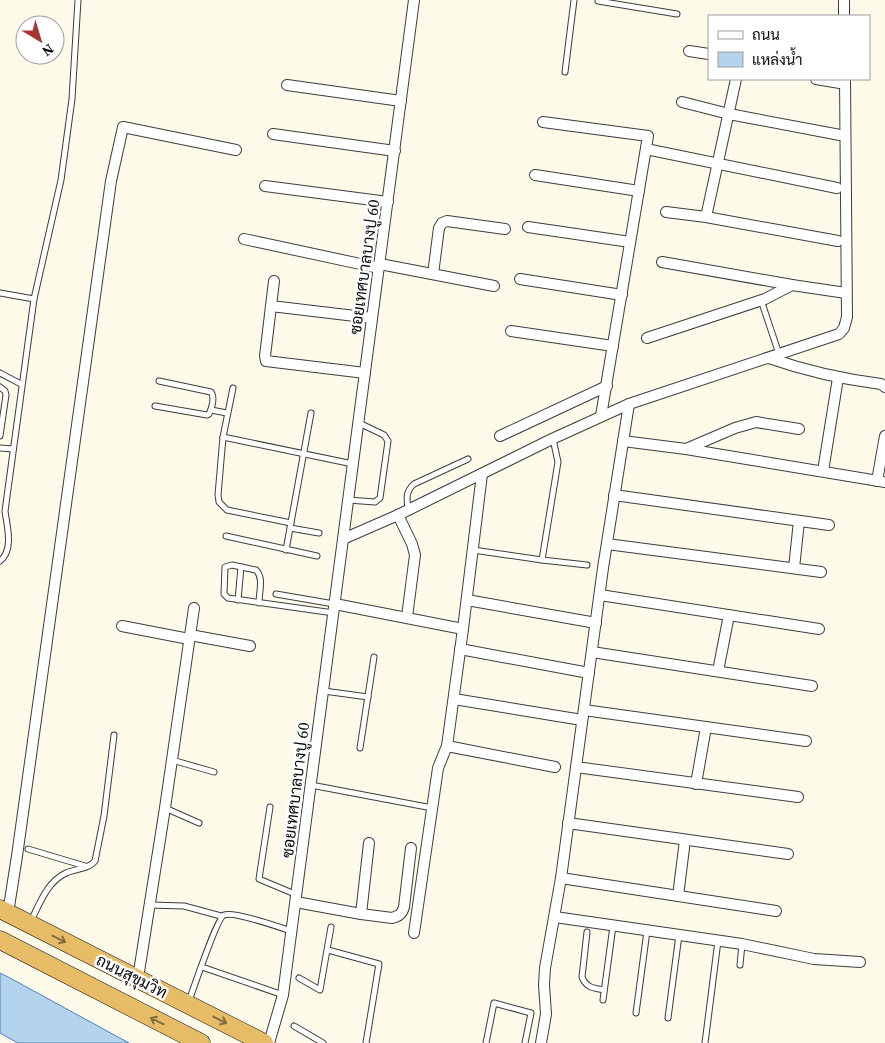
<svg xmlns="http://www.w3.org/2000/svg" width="885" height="1043" viewBox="0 0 885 1043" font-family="'Source Serif 4',Sarabun,serif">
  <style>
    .water { fill: #b4d4ee; stroke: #4384bd }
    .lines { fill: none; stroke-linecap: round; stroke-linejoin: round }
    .service-casing { stroke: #3d3d3d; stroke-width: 7 }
    .minor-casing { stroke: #3d3d3d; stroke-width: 12 }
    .trunk-casing { stroke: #1b1b1b; stroke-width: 19 }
    .service { stroke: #fff; stroke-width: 5 }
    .minor { stroke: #fff; stroke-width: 10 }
    .trunk { stroke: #e6bc67; stroke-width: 18 }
    .oneway { stroke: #836c3d }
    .labels { text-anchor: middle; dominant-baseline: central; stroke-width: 5; stroke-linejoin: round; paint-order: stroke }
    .street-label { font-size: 16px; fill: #0a0a0a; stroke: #fff }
  </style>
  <rect width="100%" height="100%" fill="#fdfaea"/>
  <!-- water -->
  <path class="water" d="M0,973L10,978L129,1043H18L0,1033Z"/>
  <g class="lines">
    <!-- service casing -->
    <g class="service-casing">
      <g id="service">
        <path d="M598,1L677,14"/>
        <path d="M565,72L574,0"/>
        <path d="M0,293L34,299"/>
        <path d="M761,300L779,354"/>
        <path d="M0,373L21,384"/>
        <path d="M0,387L5,391L6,395L0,436"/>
        <path d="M233,388L223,437L218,495L219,502L227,510L291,523"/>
        <path d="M155,406L207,415L209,414C212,408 215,397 211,392L159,381"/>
        <path d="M211,410L227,413"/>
        <path d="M223,437L353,464"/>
        <path d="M0,448L13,449"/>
        <path d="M348,500L375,502L380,498L388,441L384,435L359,423"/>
        <path d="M408,510C407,499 405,492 414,484L468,459"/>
        <path d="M290,528L319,533"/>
        <path d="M226,536L317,556"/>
        <path d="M286,550L311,413"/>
        <path d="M473,550L542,560L587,565"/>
        <path d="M542,560L558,462L553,439"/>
        <path d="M0,561C14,550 7,526 5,511L34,299L61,180L72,99L78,0"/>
        <path d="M276,594L334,604"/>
        <path d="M238,600L241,567"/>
        <path d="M259,603C259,592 264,578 256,570L232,565L225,567L224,594L228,598L334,613"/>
        <path d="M324,691L368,697"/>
        <path d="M360,748L374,657"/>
        <path d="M172,760L214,772"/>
        <path d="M311,785L427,807"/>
        <path d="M270,807L259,879L297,895"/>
        <path d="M165,808L199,823"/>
        <path d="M28,849L85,866"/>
        <path d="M150,905L184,906L221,916"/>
        <path d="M31,921C40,903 47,882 66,873C75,869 89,869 95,861L104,816L114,735"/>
        <path d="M587,932L582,977C586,988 594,988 604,990"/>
        <path d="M328,950L379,964L366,1043"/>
        <path d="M740,965L742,944"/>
        <path d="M202,967L283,995"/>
        <path d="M299,978L320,990L331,927"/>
        <path d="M603,1000L613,926"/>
        <path d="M189,1001C193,990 217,918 224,915C234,911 279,927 291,931"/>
        <path d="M636,1013L647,931"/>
        <path d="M668,1018L679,935"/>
        <path d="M294,1026L323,1043"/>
        <path d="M486,1043L494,1003L531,1013L525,1043"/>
        <path d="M705,1043L718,941"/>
      </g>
    </g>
    <!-- minor casing -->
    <g class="minor-casing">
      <g id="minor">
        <path d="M844,0V16"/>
        <path d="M689,51L709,54"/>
        <path d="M816,79L840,83"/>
        <path d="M287,85L401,101"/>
        <path d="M682,102L729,114L840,135"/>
        <path d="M543,122L648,136L601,416"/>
        <path d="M273,134L395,151"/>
        <path d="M646,149L837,188"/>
        <path d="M535,175L639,191"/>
        <path d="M265,186L388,202"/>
        <path d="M666,212L706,217L838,241"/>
        <path d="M706,217L736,79"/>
        <path d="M528,227L630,242"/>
        <path d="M244,239L379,268"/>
        <path d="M662,262L792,285L846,293"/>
        <path d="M380,264L494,286"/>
        <path d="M433,274L439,228L442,223L447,221L505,229"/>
        <path d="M520,279L622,295"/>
        <path d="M274,281L265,356L266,361L365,373"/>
        <path d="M271,306L372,318"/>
        <path d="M511,331L613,346"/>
        <path d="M647,338L765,299L792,285"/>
        <path d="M769,358C806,371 842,379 881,384L885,387"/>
        <path d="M500,436L607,386"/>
        <path d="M623,441L686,449L885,482"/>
        <path d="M686,449L735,428L756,422L799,429"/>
        <path d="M823,471L838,378"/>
        <path d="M877,481L885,436"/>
        <path d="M614,495L829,525"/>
        <path d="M398,515L412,544L415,555L407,617"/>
        <path d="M343,539L414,0"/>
        <path d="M607,544L821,572"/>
        <path d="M794,568L799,521"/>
        <path d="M600,595L819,629"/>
        <path d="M467,600L596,623"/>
        <path d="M335,604L463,629"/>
        <path d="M122,626L189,639"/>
        <path d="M190,635L250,646"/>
        <path d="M460,649L589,673"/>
        <path d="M592,652L812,686"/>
        <path d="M718,671L729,615"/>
        <path d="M454,699L582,720"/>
        <path d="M584,710L806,741"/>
        <path d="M447,746L555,767"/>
        <path d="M576,767L798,797"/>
        <path d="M696,784L706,727"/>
        <path d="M568,823L788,854"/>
        <path d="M561,878L776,911"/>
        <path d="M678,896L685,840"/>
        <path d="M296,902L361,914L392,918C399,916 402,914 404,907L411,848"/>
        <path d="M8,913L17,856L111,181L123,127L236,150"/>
        <path d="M361,914L369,843"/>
        <path d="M555,917L742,944L814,959L860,962"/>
        <path d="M414,933L438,768L447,746L463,629L482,474"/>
        <path d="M138,978L165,808L194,608"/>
        <path d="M269,1043L283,995L343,539L398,515L552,439L629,404L839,334L844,328L847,317L845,79"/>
        <path d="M541,1043L546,1014L544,985L545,968L561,878L603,568L629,404"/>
      </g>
    </g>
    <!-- trunk casing -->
    <g class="trunk-casing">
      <g id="trunk">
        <path d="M0,909L264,1043"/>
        <path d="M0,940L201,1043"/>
      </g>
    </g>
    <!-- service -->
    <use href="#service" class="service"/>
    <!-- minor -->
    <use href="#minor" class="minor"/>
    <!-- trunk -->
    <use href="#trunk" class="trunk"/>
  </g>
  <!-- one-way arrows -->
  <defs><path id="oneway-shaft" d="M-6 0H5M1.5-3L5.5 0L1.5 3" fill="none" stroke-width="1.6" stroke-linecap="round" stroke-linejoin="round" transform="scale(1.25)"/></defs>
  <g class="oneway">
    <use href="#oneway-shaft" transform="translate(59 939) rotate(27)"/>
    <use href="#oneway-shaft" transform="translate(220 1020) rotate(27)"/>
    <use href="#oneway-shaft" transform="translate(157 1021) rotate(-153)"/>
  </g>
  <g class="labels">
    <!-- street labels -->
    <g class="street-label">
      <text transform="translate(364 267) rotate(-82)">ซอยเทศบาลบางปู 60</text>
      <text transform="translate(295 790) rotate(-83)">ซอยเทศบาลบางปู 60</text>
      <text transform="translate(132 976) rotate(27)">ถนนสุขุมวิท</text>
    </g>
  </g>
  <!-- legend -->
  <rect x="708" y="15" width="162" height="65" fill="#ffffff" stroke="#9d9d9d"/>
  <rect x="718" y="31" width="25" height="8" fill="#ffffff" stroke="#9d9d9d"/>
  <text x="752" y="40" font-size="15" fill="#0a0a0a">ถนน</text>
  <rect x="718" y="52" width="25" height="15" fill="#b4d4ee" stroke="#9d9d9d"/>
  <text x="752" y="65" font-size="15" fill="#0a0a0a">แหล่งน้ำ</text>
  <!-- north arrow -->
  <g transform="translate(40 40) rotate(142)"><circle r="24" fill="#ffffff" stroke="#9d9d9d"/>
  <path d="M0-4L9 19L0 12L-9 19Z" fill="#a93533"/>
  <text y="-8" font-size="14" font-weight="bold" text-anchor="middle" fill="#0a0a0a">N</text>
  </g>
</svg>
